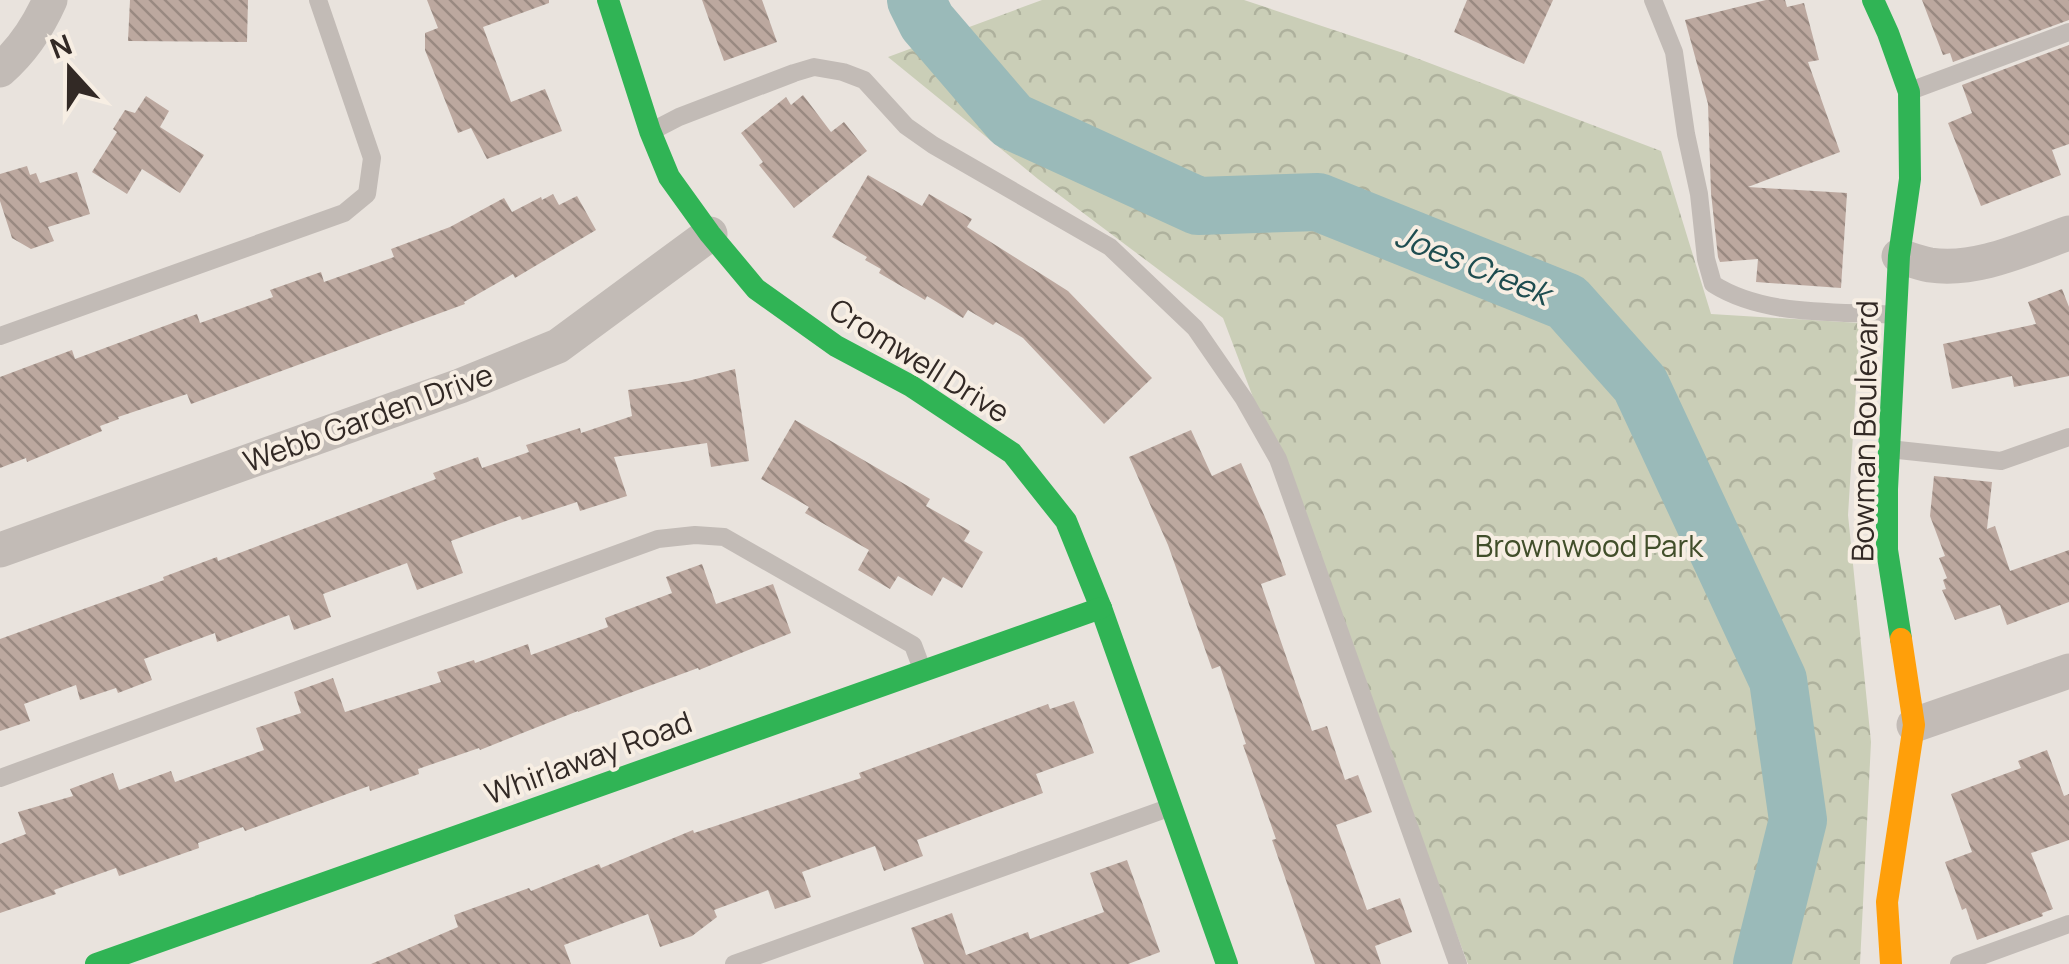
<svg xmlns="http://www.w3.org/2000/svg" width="2069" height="964" viewBox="0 0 2069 964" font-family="Manrope,sans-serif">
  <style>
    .park { fill: url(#park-crowns) }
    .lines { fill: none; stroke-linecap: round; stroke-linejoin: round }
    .river { stroke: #9abab9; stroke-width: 58 }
    .building { fill: url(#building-back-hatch) }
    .lane { stroke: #c2bbb6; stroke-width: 18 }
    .street { stroke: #c2bbb6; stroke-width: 35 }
    .fast { stroke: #30b455; stroke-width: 22 }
    .slow { stroke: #ff9f0a; stroke-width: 22 }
    .labels { text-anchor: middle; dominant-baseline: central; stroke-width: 8; stroke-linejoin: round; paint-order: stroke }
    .street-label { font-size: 30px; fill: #322925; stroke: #f7eee3 }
    .park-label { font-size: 30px; fill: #414e2a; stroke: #f7eee3 }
    .water-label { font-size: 32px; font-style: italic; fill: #1e4d50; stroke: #f7eee3 }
  </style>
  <defs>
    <pattern id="park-crowns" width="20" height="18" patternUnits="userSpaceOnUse" patternTransform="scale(2.5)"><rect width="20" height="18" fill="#caceb7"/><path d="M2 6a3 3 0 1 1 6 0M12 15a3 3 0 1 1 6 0" fill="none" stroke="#aeb19d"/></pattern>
    <pattern id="building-back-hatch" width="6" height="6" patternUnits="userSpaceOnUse" patternTransform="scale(2.5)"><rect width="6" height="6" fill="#bca89f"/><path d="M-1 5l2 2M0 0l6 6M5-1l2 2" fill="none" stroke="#998981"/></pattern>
  </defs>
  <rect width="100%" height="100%" fill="#e9e3dd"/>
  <!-- park -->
  <path class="park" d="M1042,0H1244L1403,53L1661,151L1711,314L1860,323L1848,515L1871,742L1860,964H1468L1223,318L1038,179L888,57Z"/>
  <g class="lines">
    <!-- river -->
    <path class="river" d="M916,0L927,22L1012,121L1198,206L1318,202L1567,302L1640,384L1778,680L1798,820L1762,964"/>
  </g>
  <!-- building -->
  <g class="building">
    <path d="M130,0H248L247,42L128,41Z"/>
    <path d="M427,0H549V3L483,27L511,102L545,89L562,131L487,159L471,128L458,133L425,50V33L438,28Z"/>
    <path d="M702,0H762L777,42L724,61Z"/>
    <path d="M1467,0H1553L1524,64L1454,32Z"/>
    <path d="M1766,0H1785L1787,7L1804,3L1819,60L1808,62L1840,152L1748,187L1847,193L1841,288L1756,282L1758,259L1720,262L1718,257L1711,193L1708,104L1685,20Z"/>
    <path d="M1922,0H2069V20L1953,62L1950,53L1943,55Z"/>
    <path d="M2069,45V144L2052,150L2061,175L1981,206L1948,123L1972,113L1962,85Z"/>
    <path d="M803,95L831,132L844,122L867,151L794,208L759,165L763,162L741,133L786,97L791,105Z"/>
    <path d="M146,96L169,111L160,127L204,155L180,193L142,169L127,194L92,172L117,132L113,129L125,110L135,113Z"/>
    <path d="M27,166L30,175L36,173L40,183L77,172L90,214L48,227L54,241L31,249L12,238L0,201V174Z"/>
    <path d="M868,175L922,206L929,194L972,219L967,227L1068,291L1152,378L1104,424L1023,338L996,322L993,325L968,310L963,318L927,296L925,300L879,273L881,269L865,260L867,257L832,237Z"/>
    <path d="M553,194L559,205L577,196L596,230L515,278L513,274L464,302L465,304L191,404L187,394L118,417L119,419L100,426L102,431L27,462L26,458L0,468V377L72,350L75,359L197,314L200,323L273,297L270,290L321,272L324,282L394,257L391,249L450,227L504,198L512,212L541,197L542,200Z"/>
    <path d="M2062,289L2069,307V376L2014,387L2012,376L1952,389L1943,344L2036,324L2028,302Z"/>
    <path d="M735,369L749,461L711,467L707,443L614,457L627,496L580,511L577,502L522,520L520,516L451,541L463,573L417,590L407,563L323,594L331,617L294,630L289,615L217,642L215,633L144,659L152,680L118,693L116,688L80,700L76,685L24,704L30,721L0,731V639L164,580L163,577L217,557L218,561L436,479L433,473L478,457L482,468L529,452L526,445L580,428L581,433L632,416L628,390L688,381Z"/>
    <path d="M795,420L930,499L926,506L970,531L964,541L983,552L962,588L943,577L932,596L898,576L890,589L858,570L869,550L805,513L809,507L761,479Z"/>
    <path d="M1191,430L1212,476L1241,463L1268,524L1286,575L1261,584L1312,731L1327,726L1345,780L1358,775L1372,812L1336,825L1367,910L1400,898L1412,932L1375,946L1381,964H1315L1272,840L1276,839L1243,745L1246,744L1220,666L1212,669L1168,545L1129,457Z"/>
    <path d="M1934,476L1992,482L1987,529L1995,526L2010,571L2069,550V602L2007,625L2000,605L1955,620L1942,590L1946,589L1943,580L1947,578L1939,558L1945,556L1930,516Z"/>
    <path d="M702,564L716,604L773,584L791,633L699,670L698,668L578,712V711L480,750L479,748L418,769L419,774L370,791L369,786L245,831L243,827L198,843L199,848L119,876L116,868L54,890L56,894L0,913V844L26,834L18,812L73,796L70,789L113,773L119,790L171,771L175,782L264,750L256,728L301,713L294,692L333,678L345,712L441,682L437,672L474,660L475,663L528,644L531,655L608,627L605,618L672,593L666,577Z"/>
    <path d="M1074,701L1094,753L1036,774L1043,793L917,840L923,856L884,871L875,846L802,872L811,897L775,909L768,890L714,910L717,917L692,936L660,947L648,914L564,945L571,964H371L458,927L454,915L529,888L531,891L599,864L601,868L693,830L694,833L861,778L859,773L1048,704L1050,709Z"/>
    <path d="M2047,750L2064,796L2069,794V840L2031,853L2053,909L2042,913L2043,916L1977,940L1966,908L1962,910L1945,862L1972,852L1951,794L2021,768L2018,761Z"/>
    <path d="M1127,860L1160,952L1128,964H924L911,928L952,913L966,955L1028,932L1030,939L1104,912L1090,873Z"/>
  </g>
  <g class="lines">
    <!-- lane -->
    <g class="lane">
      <path d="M1653,0L1674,52L1686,134L1699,194L1706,259L1713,284C1765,317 1836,311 1895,315"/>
      <path d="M1910,91L2069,32"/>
      <path d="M652,131L679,117L794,73L814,67L843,72L864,80L906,126L933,145L1110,247L1195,328L1244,399L1278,459L1458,964"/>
      <path d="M0,336L344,213L367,194L372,158L318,0"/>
      <path d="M1889,449L2001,461L2069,437"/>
      <path d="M0,778L658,539L695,535L724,537L913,645L922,669"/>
      <path d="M734,964L1171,807"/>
      <path d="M1959,964L2069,924"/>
    </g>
    <!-- street -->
    <g class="street">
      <path d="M0,70C22,51 38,27 50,0"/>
      <path d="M1899,256C1909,259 1919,263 1930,265C1977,272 2026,248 2069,233"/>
      <path d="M0,550L460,386L558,346L710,234"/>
      <path d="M1914,725L2069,671"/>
    </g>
    <!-- fast -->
    <g class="fast">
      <path d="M608,0L650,131L669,177L710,234L756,289L836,346L911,386L1012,453L1066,521L1101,608L1227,964"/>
      <path d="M1873,0L1888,33L1909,92L1910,179L1899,256L1887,489V550L1901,639"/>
      <path d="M96,964L1101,608"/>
    </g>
    <!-- slow -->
    <path class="slow" d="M1891,964L1887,902L1914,725L1901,639"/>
  </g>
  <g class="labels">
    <!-- street labels -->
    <g class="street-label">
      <text transform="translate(920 360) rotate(32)">Cromwell Drive</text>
      <text transform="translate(368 417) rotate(-20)">Webb Garden Drive</text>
      <text transform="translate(1864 431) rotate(-89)">Bowman Boulevard</text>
      <text transform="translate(588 757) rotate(-20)">Whirlaway Road</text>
    </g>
    <!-- park labels -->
    <g class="park-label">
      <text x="1589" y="545">Brownwood Park</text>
    </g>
    <!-- water labels -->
    <g class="water-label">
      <text transform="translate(1473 264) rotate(22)">Joes Creek</text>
    </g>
  </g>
  <!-- north arrow -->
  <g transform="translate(70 70) rotate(339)" stroke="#f7eee3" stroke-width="8" paint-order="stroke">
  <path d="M0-8L18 38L0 25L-18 38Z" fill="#322925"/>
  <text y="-15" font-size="28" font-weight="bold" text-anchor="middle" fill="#322925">N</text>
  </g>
</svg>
